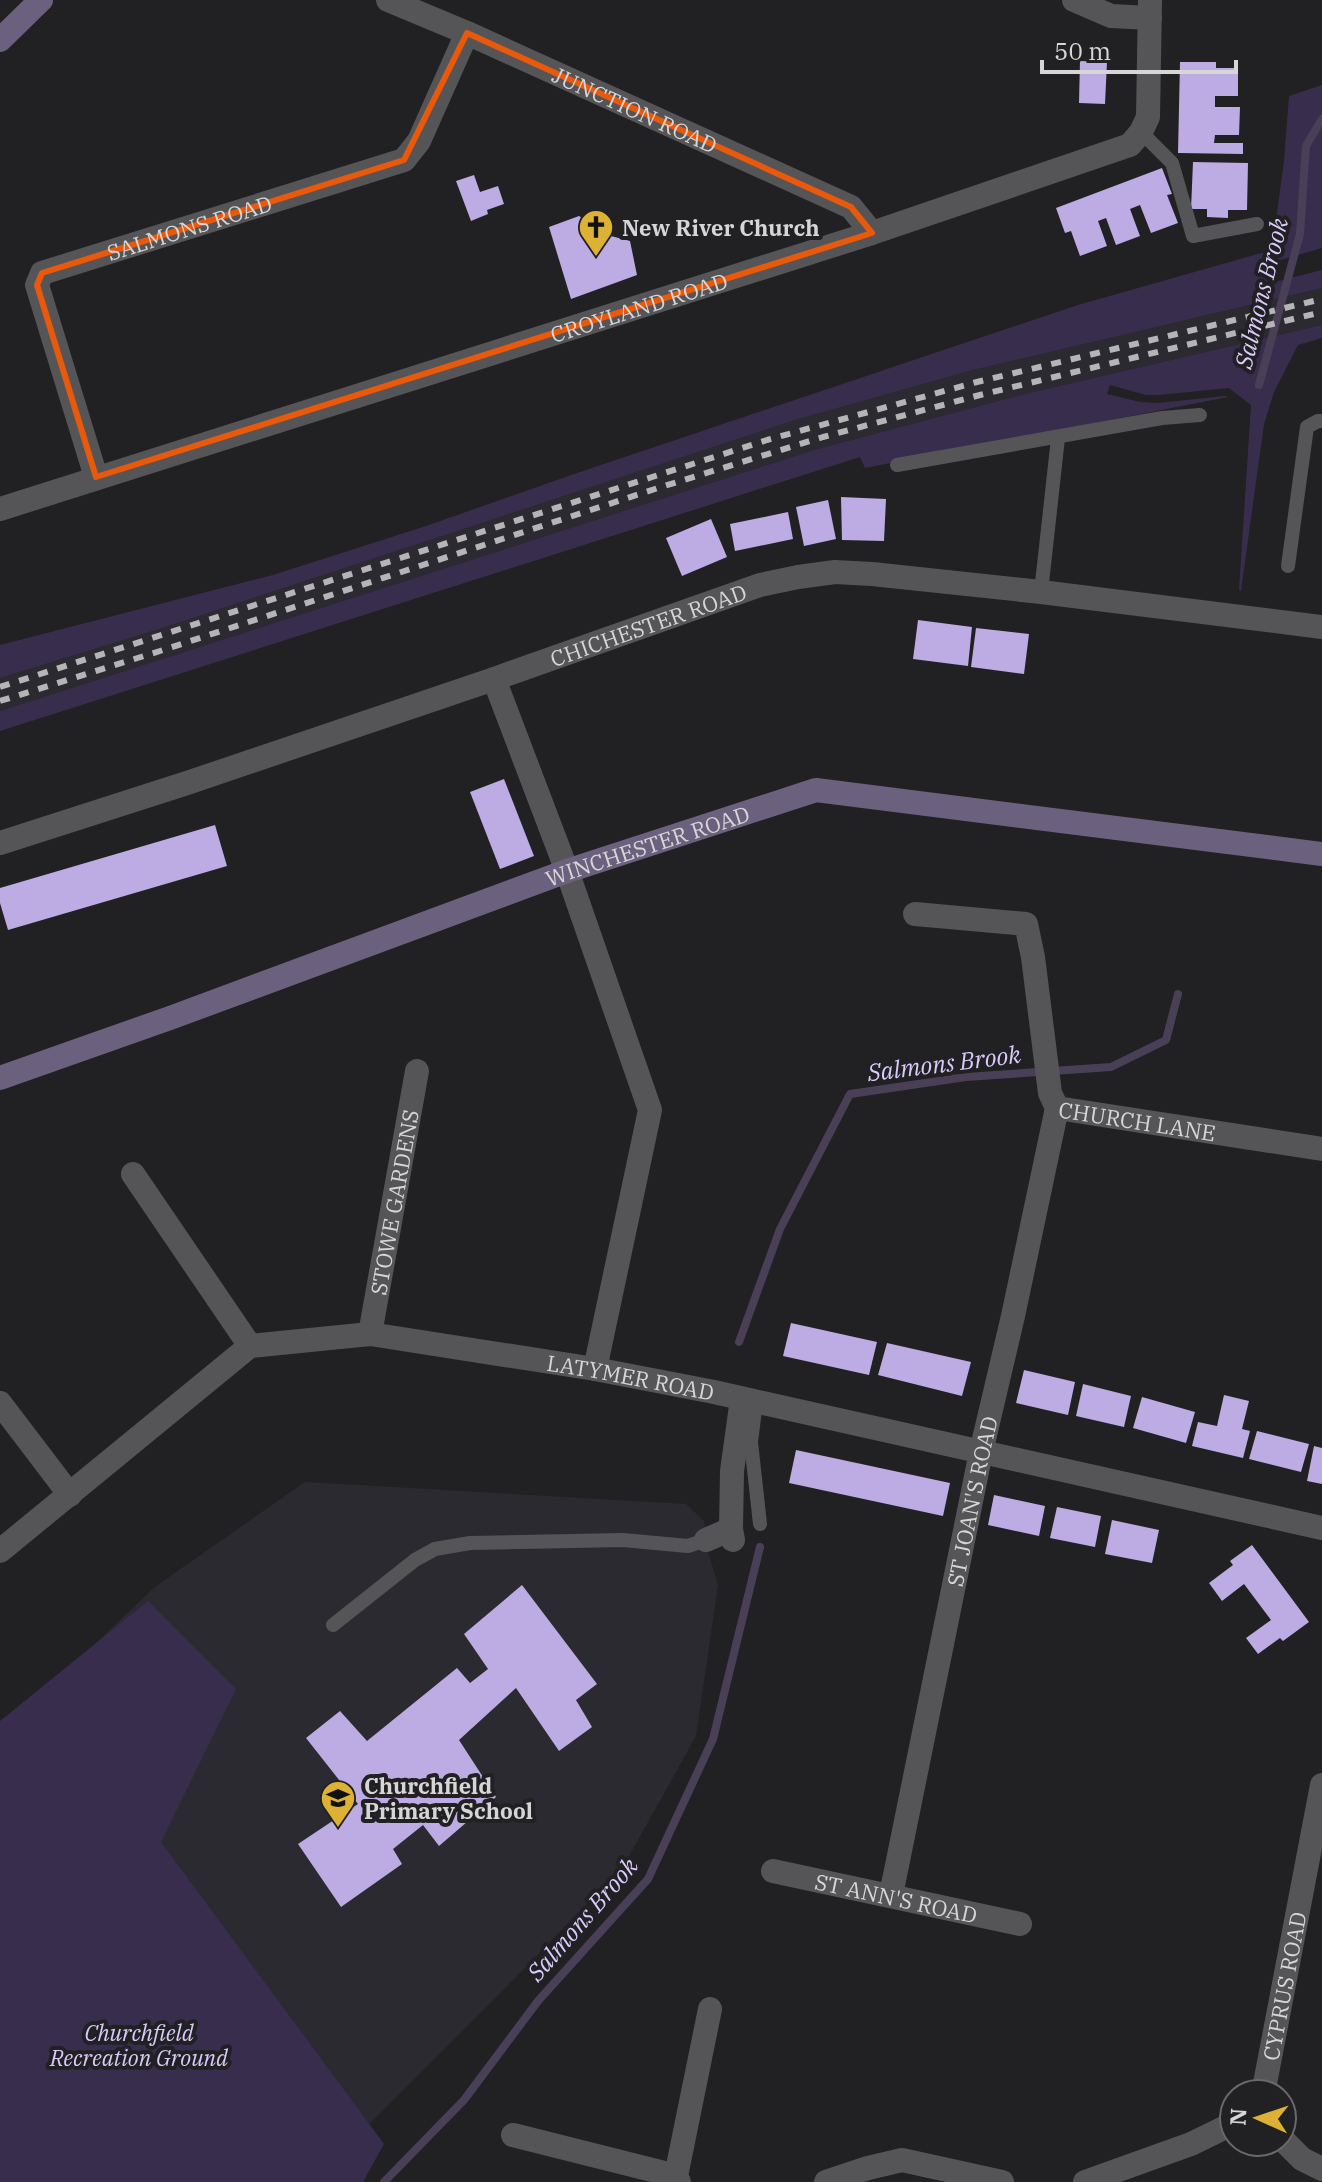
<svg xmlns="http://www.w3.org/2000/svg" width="1322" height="2182" viewBox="0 0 1322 2182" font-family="'IBM Plex Serif',serif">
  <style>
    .built { fill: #2c2a31 }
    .green { fill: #392d4e }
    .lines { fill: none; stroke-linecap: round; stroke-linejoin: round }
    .stream { stroke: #494058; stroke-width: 8 }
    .building { fill: #bdabe3 }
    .lane { stroke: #555557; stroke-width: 14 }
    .street { stroke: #555557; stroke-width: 24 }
    .secondary { stroke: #6b617e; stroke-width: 24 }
    .rail { stroke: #b5b5b7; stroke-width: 6; stroke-dasharray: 10 10; stroke-linecap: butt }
    .marked { fill: none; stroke: #e8590c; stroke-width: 6; stroke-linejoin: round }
    .labels { text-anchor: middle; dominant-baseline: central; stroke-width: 8; stroke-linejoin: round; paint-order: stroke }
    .street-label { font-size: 22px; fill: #d6d6d7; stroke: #212023 }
    .poi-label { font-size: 22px; font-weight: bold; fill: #d6d6d7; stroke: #212023; text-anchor: start }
    .park-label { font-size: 22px; font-style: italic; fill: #d8caf9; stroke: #212023 }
    .water-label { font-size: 24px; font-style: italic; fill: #dacbfb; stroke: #212023 }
  </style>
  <rect width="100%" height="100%" fill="#212023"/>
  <!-- built -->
  <g class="built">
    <path d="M1322,288V325L1025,394L814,450L0,711V678L156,630L795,420L973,370Z"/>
    <path d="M305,1482L686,1504L704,1521L709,1555L718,1585L696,1736L624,1865L521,1972L331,2162L0,1734L156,1586Z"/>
  </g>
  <!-- green -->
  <g class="green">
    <path d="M1322,85V248L1270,263L1267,284L1322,270V288L973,370L795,420L156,630L0,678V645L273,575L426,526L577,473L1078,305L1272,250L1284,161L1289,96Z"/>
    <path d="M1322,325V338L1298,345L1274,392L1264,424L1241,591L1239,590L1251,405L1229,388L1159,395H1146L1110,385L1107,394L1140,402L1157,403L1225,396L1228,397L865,468L860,457L0,731V711L814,450L1025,394Z"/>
    <path d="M148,1601L236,1689L161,1842L384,2144L363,2182H0V1721Z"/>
  </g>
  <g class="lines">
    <!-- stream -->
    <g class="stream">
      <path d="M1259,385L1300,234L1306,146L1322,119"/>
      <path d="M739,1342L780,1229L850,1094L966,1077L1111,1067L1166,1040L1178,994"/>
      <path d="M384,2182L464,2100L538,2001L648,1879L713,1739L760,1547"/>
    </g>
  </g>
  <!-- building -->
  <g class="building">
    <path d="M1080,61L1107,62L1105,104L1079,103Z"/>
    <path d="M1180,62H1216V68H1238V96H1215V107H1240L1239,135H1215L1214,143H1243V154L1178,153Z"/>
    <path d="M1193,162L1248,163L1247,210H1228V218L1207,217V209H1191Z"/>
    <path d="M1162,168L1172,194L1167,195L1178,223L1151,233L1140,205L1130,209L1140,236L1116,245L1106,218L1098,221L1107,246L1080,256L1071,231L1065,233L1056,208Z"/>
    <path d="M474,175L480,192L498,186L504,204L487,210L488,214L471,221L456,181Z"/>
    <path d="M579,216L611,236L630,241L637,275L571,299L549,227Z"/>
    <path d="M841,497L886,499L884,541L842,540Z"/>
    <path d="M828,500L836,539L804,546L796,507Z"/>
    <path d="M788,512L793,539L735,551L730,524Z"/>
    <path d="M711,519L727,557L682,576L666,538Z"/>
    <path d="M918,620L972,627L968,666L913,659Z"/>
    <path d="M976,628L1029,634L1024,674L971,667Z"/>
    <path d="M504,779L534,856L500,869L470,792Z"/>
    <path d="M215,825L227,866L8,930L0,903V888Z"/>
    <path d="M791,1323L877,1342L869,1375L783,1356Z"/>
    <path d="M887,1343L971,1362L962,1396L878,1375Z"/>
    <path d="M1024,1370L1075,1382L1068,1415L1016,1403Z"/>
    <path d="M1083,1384L1131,1396L1124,1427L1076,1416Z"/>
    <path d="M1224,1395L1249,1401L1242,1429L1250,1431L1243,1458L1192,1446L1198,1422L1217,1426Z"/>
    <path d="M1142,1397L1195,1412L1186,1443L1133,1428Z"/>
    <path d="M1257,1431L1309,1444L1301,1472L1249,1459Z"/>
    <path d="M1314,1446L1322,1448V1484L1307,1481Z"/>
    <path d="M796,1450L950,1483L943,1516L789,1483Z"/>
    <path d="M994,1495L1045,1506L1039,1536L988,1525Z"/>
    <path d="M1057,1507L1101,1516L1095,1547L1050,1538Z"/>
    <path d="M1112,1520L1159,1530L1152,1563L1105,1554Z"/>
    <path d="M1252,1545L1309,1622L1283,1641L1280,1638L1258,1654L1246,1638L1271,1620L1244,1584L1222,1601L1209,1583L1233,1565L1230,1561Z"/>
    <path d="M522,1585L597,1684L576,1700L592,1727L559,1751L516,1688L459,1740L496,1797L439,1846L423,1825L393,1849L402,1864L341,1907L298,1844L358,1804L306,1738L340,1711L367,1741L457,1668L470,1683L488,1669L464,1634Z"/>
  </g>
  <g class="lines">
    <!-- lane -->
    <g class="lane">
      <path d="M1141,132L1172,163L1193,236L1257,224"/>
      <path d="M897,465L1162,418L1200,415"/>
      <path d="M1288,566L1307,427L1318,421H1322"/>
      <path d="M1041,592L1058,438"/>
      <path d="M756,1402L751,1442L760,1524"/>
      <path d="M333,1625L415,1560L435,1549L470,1543L623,1540L688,1546L706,1540"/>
    </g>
    <!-- street -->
    <g class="street">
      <path id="s1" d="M388,0L467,33L851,207L872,233"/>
      <path d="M1074,0L1111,16L1150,18"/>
      <path id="s2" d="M96,477L37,285L42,273L404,160L419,141L467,33"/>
      <path id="s3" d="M0,509L872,233L1130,145L1141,132L1148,117L1150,0"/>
      <path d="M494,679L567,871L650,1110L595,1369"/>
      <path id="s4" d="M0,843L187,783L494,679L760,585L798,577L835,572L872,574L1041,592L1322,627"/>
      <path id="s5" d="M915,914L1026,924L1033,957L1050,1093L1057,1108L1322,1149"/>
      <path d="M133,1174L250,1346"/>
      <path id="s6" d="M370,1334L417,1071"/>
      <path d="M0,1403L70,1495"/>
      <path d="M706,1540L731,1529"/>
      <path d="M733,1540L731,1529L732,1471L742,1399"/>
      <path id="s7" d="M0,1551L250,1346L370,1334L595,1369L714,1392L1322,1528"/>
      <path id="s8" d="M773,1871L1020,1924"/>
      <path id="s9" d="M891,1895L981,1452L1013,1316L1057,1108"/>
      <path id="s10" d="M1263,2094L1322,1785"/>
      <path d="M513,2135L676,2176"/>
      <path d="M1282,2139L1302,2159L1322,2169"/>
      <path d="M679,2182L676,2176L710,2009"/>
      <path d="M826,2182L868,2168L902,2160L1002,2182"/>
      <path d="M1085,2182L1191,2144L1234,2123"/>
    </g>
    <!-- secondary -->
    <g class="secondary">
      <path d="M0,40L41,0"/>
      <path id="s11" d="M0,1078L170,1018L567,871L816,790L1322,854"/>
    </g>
    <!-- rail -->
    <g class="rail">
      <path d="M0,687L767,440L977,382L1322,299"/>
      <path d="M0,701L160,651L661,487L823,437L980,395L1322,312"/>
    </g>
  </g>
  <!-- marked area -->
  <path class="marked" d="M467,33L851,207L872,233L96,477L37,285L42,273L404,160Z"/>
  <!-- icons -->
  <defs>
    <g id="church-pin" transform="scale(1.8)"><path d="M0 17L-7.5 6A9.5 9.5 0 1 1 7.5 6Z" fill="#ddb133" stroke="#212023"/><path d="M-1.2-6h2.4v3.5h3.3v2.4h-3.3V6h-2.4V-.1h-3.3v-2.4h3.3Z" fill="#111"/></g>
    <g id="school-pin" transform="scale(1.8)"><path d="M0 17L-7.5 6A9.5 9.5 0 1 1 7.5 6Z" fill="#ddb133" stroke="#212023"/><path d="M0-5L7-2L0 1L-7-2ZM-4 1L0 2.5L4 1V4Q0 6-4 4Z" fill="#111"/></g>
  </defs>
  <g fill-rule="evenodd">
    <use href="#church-pin" x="596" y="227"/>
    <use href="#school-pin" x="338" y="1798"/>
  </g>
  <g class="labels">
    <!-- street labels -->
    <g class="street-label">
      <text stroke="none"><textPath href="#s1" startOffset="270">JUNCTION ROAD</textPath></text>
      <text stroke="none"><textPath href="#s2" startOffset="368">SALMONS ROAD</textPath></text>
      <text stroke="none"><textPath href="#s3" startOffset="670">CROYLAND ROAD</textPath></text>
      <text stroke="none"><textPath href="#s4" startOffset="684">CHICHESTER ROAD</textPath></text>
      <text stroke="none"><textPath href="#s11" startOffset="688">WINCHESTER ROAD</textPath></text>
      <text stroke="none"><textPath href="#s5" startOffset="380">CHURCH LANE</textPath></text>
      <text stroke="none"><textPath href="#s6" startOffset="134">STOWE GARDENS</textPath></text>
      <text stroke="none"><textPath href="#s7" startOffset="708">LATYMER ROAD</textPath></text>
      <text stroke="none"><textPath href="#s9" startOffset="402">ST JOAN'S ROAD</textPath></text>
      <text stroke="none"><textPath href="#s8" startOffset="126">ST ANN'S ROAD</textPath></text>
      <text stroke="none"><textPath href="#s10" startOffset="110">CYPRUS ROAD</textPath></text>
    </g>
    <!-- poi labels -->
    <g class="poi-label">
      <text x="622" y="227">New River Church</text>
      <text x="364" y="1785">Churchfield<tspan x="364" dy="25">Primary School</tspan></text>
    </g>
    <!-- park labels -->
    <g class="park-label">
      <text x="139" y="2032">Churchfield<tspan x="139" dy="25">Recreation Ground</tspan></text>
    </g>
    <!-- water labels -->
    <g class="water-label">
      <text transform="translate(1261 293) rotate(-76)">Salmons Brook</text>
      <text transform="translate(944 1063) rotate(-7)">Salmons Brook</text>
      <text transform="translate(582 1919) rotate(-49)">Salmons Brook</text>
    </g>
  </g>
  <!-- north arrow -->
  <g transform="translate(1258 2118) rotate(273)"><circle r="38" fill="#212023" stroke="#69696b" stroke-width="2"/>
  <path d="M0-6L14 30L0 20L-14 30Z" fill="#ddb133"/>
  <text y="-12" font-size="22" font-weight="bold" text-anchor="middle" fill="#d6d6d7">N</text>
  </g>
  <!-- scale -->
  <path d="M1042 60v12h194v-12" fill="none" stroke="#d6d6d7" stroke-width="4"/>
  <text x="1054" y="60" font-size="24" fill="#d6d6d7" stroke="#212023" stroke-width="6" paint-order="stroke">50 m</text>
</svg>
